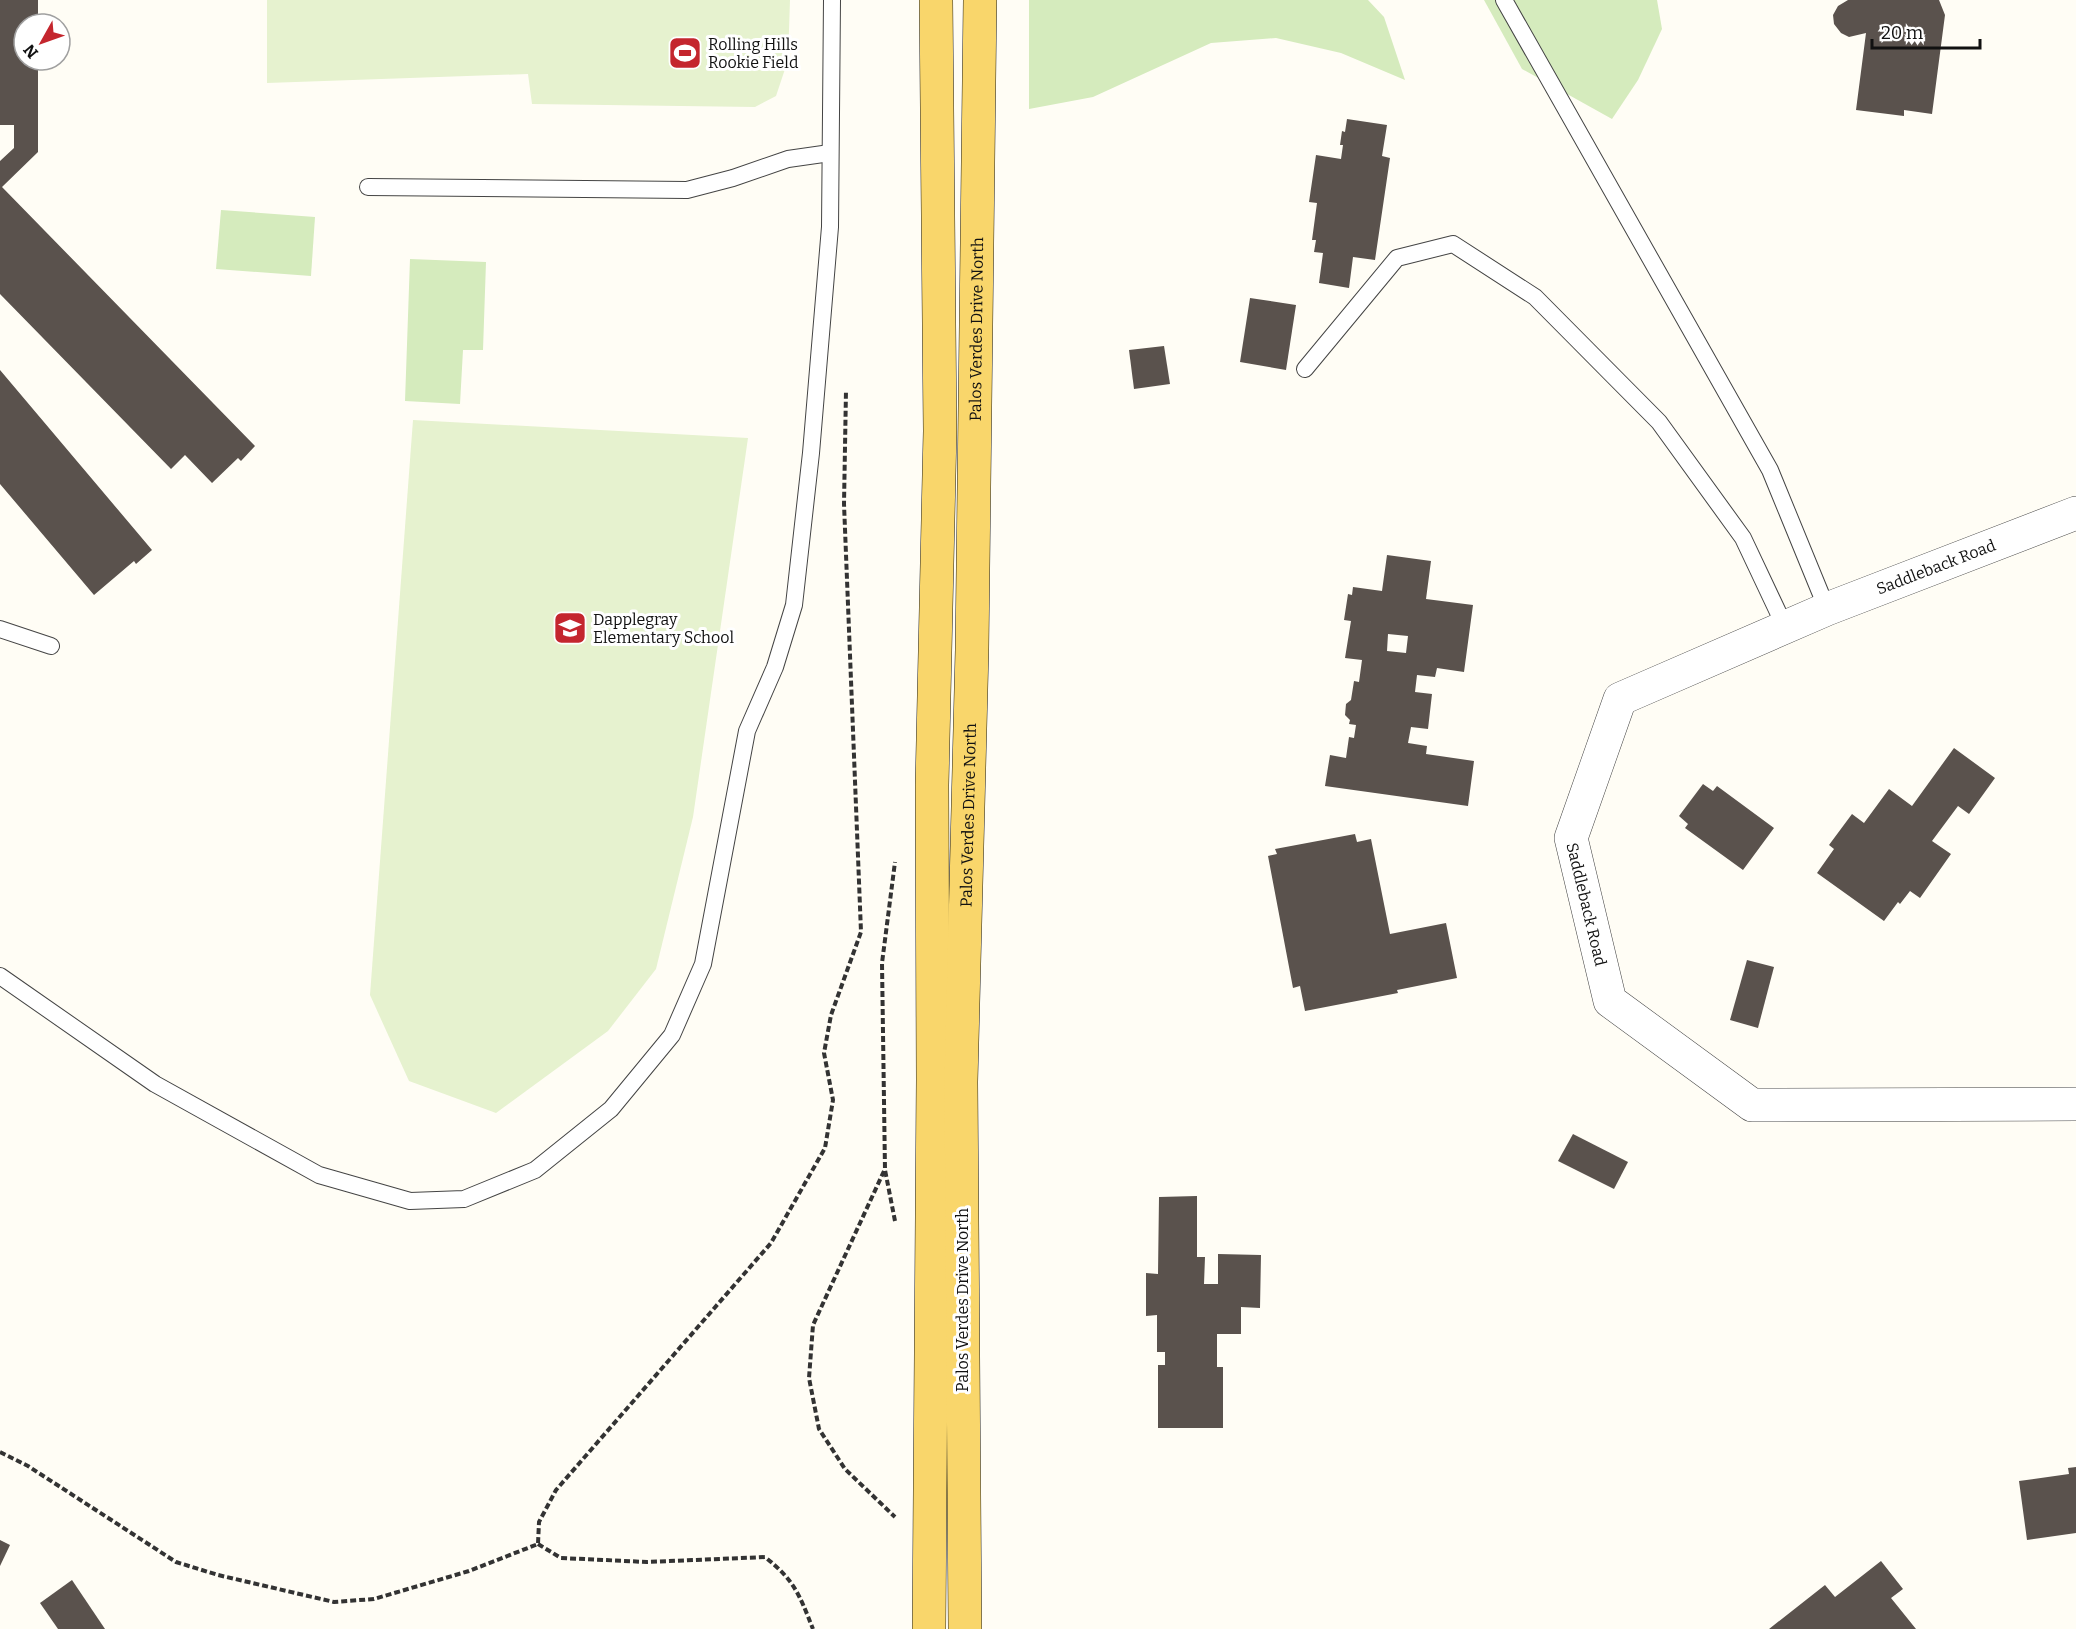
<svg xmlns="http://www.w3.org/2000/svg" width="2076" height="1629" viewBox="0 0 2076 1629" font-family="Bitter,serif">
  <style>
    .green { fill: #d5ebbd }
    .pitch { fill: #e6f2cf }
    .building { fill: #5a524d; fill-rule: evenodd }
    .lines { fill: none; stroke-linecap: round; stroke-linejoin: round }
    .service-casing { stroke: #444; stroke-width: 18 }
    .minor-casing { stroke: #444; stroke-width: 34 }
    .primary-casing { stroke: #222; stroke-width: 34 }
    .path { stroke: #333; stroke-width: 4; stroke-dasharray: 6 3; stroke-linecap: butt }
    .service { stroke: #fff; stroke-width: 16 }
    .minor { stroke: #fff; stroke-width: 33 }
    .primary { stroke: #f9d66b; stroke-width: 33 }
    .labels { text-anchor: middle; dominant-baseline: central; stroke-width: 6; stroke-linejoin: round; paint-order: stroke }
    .poi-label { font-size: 16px; fill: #111; stroke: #fff; text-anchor: start }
    .street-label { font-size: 16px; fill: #111; stroke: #fff }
  </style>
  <rect width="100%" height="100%" fill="#fffdf5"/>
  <!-- green -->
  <g class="green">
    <path d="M1029,0H1368L1384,17L1405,80L1341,53L1276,38L1211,43L1093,97L1029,109Z"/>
    <path d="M1484,0H1657L1662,29L1638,80L1612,119L1522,69Z"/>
    <path d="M221,210L315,217L311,276L216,269Z"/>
    <path d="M410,259L486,262L483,350H463L460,404L405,401Z"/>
  </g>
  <!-- pitch -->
  <g class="pitch">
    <path d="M267,0H790L788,60L776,96L755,107L532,104L528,74L267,83Z"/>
    <path d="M413,420L748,438L693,817L656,969L608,1031L496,1113L409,1081L370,995Z"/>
  </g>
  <!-- building -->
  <g class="building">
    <path d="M0,0H38V24H24V60H38V152L2,187L255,446L241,461L238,458L212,483L185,455L171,469L0,294V161L14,148V125H0Z"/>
    <path d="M1848,0H1939L1945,15L1932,114L1904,110V116L1856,110L1866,33L1849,37L1841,33L1834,24L1833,15L1838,6Z"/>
    <path d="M1347,119L1387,125L1382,156L1390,158L1375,260L1353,257L1349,288L1319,283L1323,253L1314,252L1316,240H1312L1317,203L1309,202L1316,155L1341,159L1343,145H1340L1342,131L1345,132Z"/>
    <path d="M1250,298L1296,305L1286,370L1240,362Z"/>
    <path d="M1164,346L1170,384L1134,389L1129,350Z"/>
    <path d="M0,370L152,550L136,564L134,561L94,595L0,484Z"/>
    <path d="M1387,555L1431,561L1426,599L1473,605L1464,672L1437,668L1435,677L1417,675L1415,692L1432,694L1428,729L1411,727L1408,743L1427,746L1426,754L1474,761L1468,806L1325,786L1330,755L1346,758L1349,737L1354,738L1356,725L1349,724L1350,720L1345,715L1346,704L1351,700L1354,681L1359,682L1362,660L1345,658L1351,621L1344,620L1348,594L1352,595L1353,587L1382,591ZM1388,634L1408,636L1406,653L1387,651Z"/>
    <path d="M1954,748L1995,778L1969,814L1958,806L1932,841L1951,854L1920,898L1910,891L1900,904L1898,902L1884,921L1817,873L1834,849L1829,845L1852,814L1864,823L1889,789L1912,806Z"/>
    <path d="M1703,784L1713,791L1717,786L1774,828L1743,870L1685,828L1688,824L1679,816Z"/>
    <path d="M1355,834L1357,842L1371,839L1390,934L1446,923L1457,978L1397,990L1398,993L1305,1011L1300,986L1293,988L1268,856L1277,854L1275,849Z"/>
    <path d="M1747,960L1774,967L1758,1028L1730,1020Z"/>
    <path d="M1573,1134L1628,1162L1614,1189L1558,1161Z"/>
    <path d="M1197,1196V1257H1205L1204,1284H1218V1254L1261,1255L1260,1308L1241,1307V1334H1217V1367H1223V1428H1158V1365H1165V1352H1157V1315L1146,1316V1273L1158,1274L1159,1197Z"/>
    <path d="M2076,1467V1533L2027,1540L2019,1481L2069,1474L2068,1468Z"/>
    <path d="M0,1540L10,1545L0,1566Z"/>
    <path d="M1881,1561L1903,1589L1891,1598L1916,1629H1769L1825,1585L1835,1597Z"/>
    <path d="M72,1580L105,1629H58L40,1603Z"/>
  </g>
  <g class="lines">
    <!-- service casing -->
    <g class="service-casing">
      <g id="service">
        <path d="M1504,0L1770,470L1827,609"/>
        <path d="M368,187L687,190L733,178L788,159L830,153"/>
        <path d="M1305,369L1397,258L1453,244L1535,297L1659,422L1743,538L1785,627"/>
        <path d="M0,629L51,646"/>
        <path d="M0,976L155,1084L319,1175L410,1201L464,1199L535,1170L611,1109L672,1035L703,964L747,731L775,667L794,605L811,453L830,227L832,0"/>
      </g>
    </g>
    <!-- minor casing -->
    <g class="minor-casing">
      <g id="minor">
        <path id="s1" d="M2076,513L1827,609L1620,699L1571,838L1610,1001L1752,1105L2076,1104"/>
      </g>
    </g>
    <!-- primary casing -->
    <g class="primary-casing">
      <g id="primary">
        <path d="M929,1629L933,1079L932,785L940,431L936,0"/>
        <path id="s2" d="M965,1629L961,1082L972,650L980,0"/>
      </g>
    </g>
    <!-- path -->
    <g class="path">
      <path d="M884,1171L813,1325L809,1378L819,1429L845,1469L895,1517"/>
      <path d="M895,1221L885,1170L882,963L895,862"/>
      <path d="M0,1452L28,1466L176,1562L218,1575L334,1602L374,1599L469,1571L538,1544L539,1522L556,1490L771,1243L825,1148L833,1100L824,1053L831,1015L861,932L844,504L846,390"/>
      <path d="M538,1544L561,1558L647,1562L765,1557C795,1581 799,1594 813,1629"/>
    </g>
    <!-- service -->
    <use href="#service" class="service"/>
    <!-- minor -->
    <use href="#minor" class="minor"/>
    <!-- primary -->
    <use href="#primary" class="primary"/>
  </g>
  <!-- icons -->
  <defs>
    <g id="stadium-square" transform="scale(1.725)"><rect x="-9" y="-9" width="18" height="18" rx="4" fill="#c4262e" stroke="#fff"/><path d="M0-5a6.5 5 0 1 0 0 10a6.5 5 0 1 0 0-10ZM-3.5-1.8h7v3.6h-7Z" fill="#fff"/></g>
    <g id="school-square" transform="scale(1.725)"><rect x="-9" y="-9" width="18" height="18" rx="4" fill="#c4262e" stroke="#fff"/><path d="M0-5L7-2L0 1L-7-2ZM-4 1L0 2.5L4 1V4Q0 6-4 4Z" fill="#fff"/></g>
  </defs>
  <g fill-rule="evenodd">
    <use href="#stadium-square" x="685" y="53"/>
    <use href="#school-square" x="570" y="628"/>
  </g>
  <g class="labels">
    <!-- poi labels -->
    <g class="poi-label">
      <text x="708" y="44">Rolling Hills<tspan x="708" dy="18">Rookie Field</tspan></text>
      <text x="593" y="619">Dapplegray<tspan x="593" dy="18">Elementary School</tspan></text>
    </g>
    <!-- street labels -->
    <g class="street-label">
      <text stroke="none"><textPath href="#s2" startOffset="1300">Palos Verdes Drive North</textPath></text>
      <text transform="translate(1936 567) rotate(-21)">Saddleback Road</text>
      <text stroke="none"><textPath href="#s2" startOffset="814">Palos Verdes Drive North</textPath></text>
      <text stroke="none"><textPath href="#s1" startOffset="708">Saddleback Road</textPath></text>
      <text transform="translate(962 1300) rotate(-90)">Palos Verdes Drive North</text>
    </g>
  </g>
  <!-- north arrow -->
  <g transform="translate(42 42) rotate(230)"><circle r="28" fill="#ffffff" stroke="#a0a0a0" stroke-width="1.5"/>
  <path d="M0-4.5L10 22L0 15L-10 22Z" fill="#c4262e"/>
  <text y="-9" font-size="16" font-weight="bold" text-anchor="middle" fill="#111111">N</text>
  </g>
  <!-- scale -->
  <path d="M1872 39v9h108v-9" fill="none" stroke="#111111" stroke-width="3"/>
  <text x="1881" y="39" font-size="18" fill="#111111" stroke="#ffffff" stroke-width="4.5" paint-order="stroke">20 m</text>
</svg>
